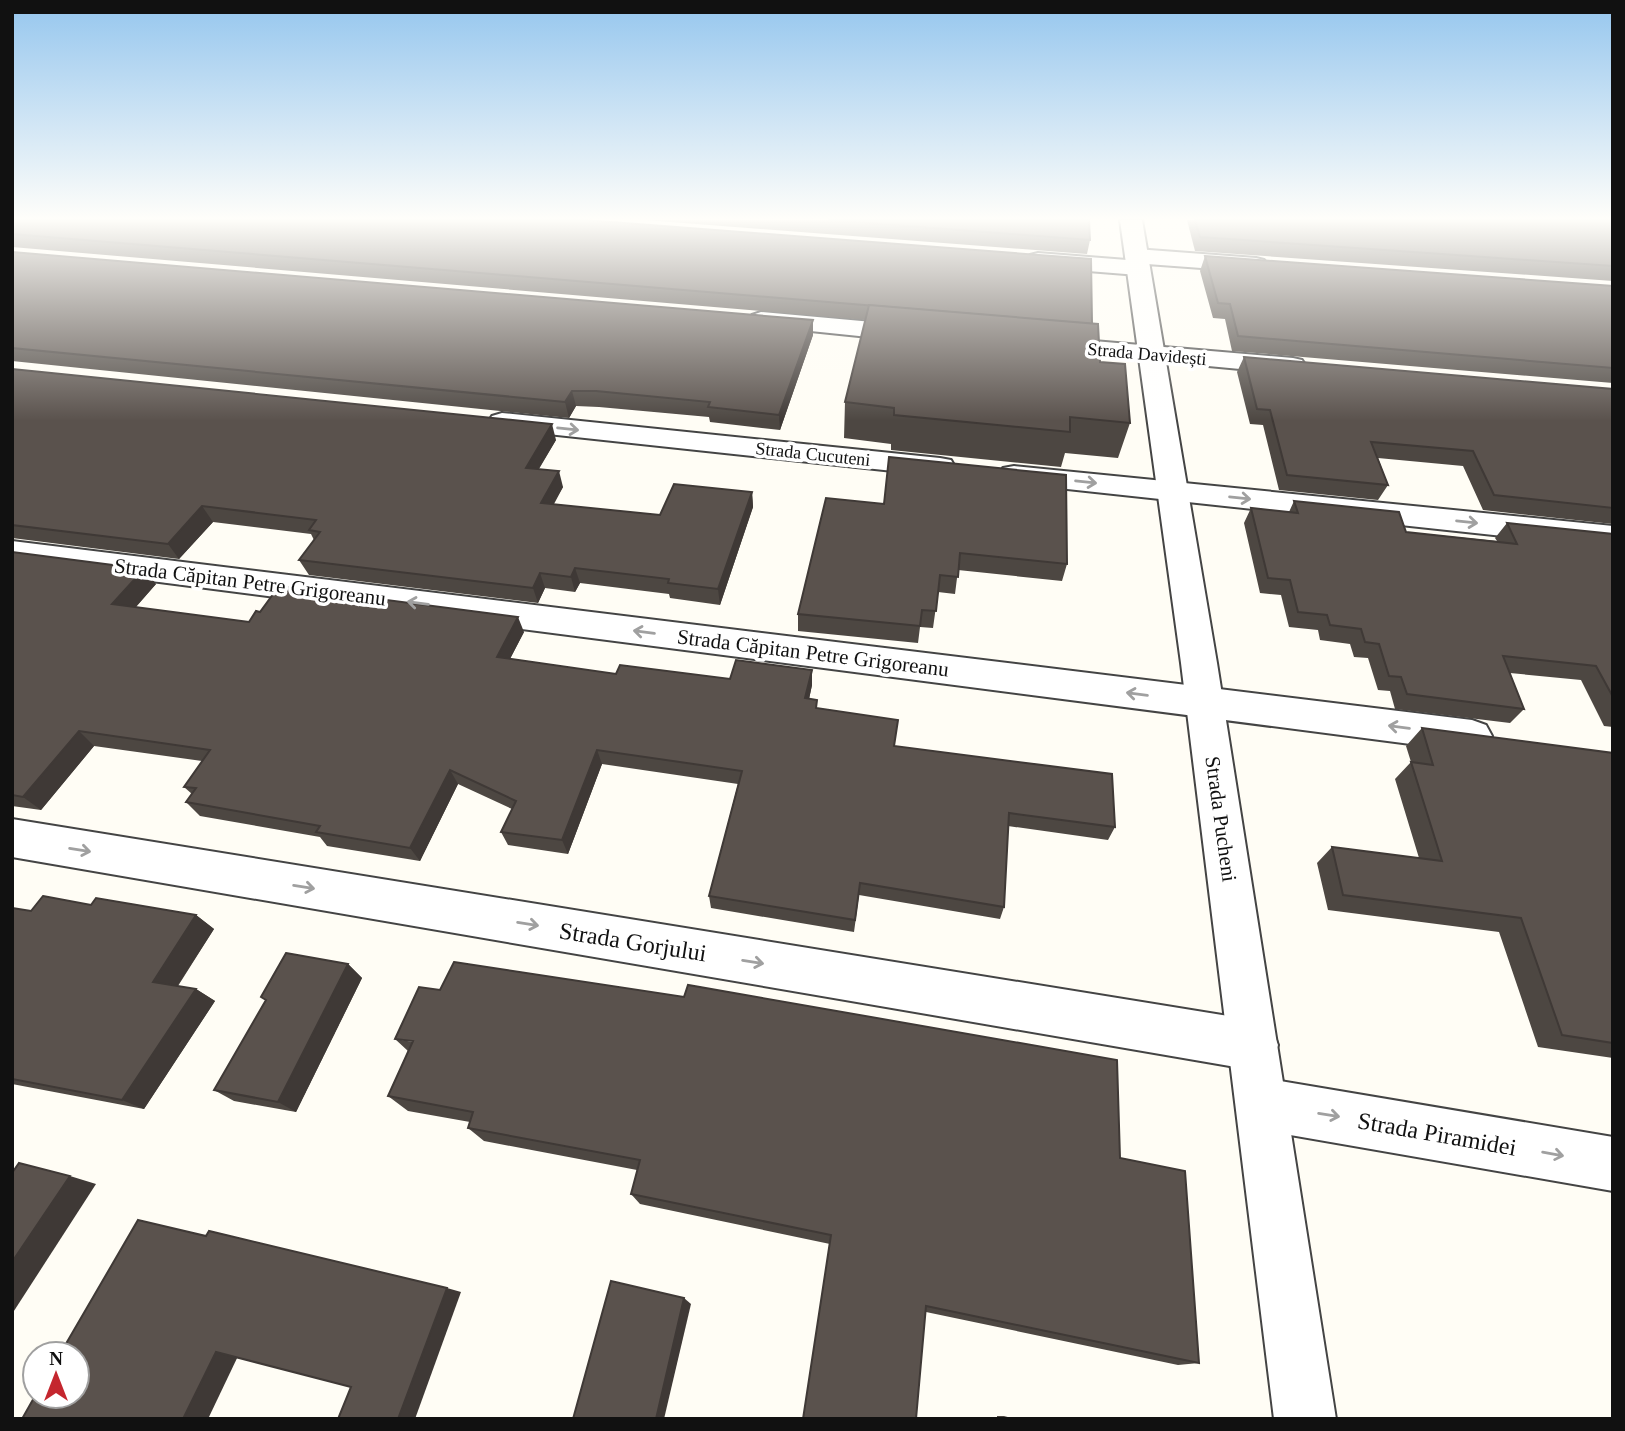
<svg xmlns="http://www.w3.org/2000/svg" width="1625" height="1431" viewBox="0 0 1625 1431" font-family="'Times New Roman',serif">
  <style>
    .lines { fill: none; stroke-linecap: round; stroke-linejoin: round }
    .minor-casing { stroke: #444; stroke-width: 4 }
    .tertiary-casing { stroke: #444; stroke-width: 4 }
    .minor { fill: #fff; fill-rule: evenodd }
    .tertiary { fill: #fff; fill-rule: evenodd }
    .wall { fill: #4d4742 }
    .shaded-wall { fill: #3f3936 }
    .building { fill: #5a524d; stroke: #3f3936; stroke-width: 2 }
    .oneway { stroke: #a0a0a0 }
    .labels { text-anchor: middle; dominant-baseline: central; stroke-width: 7; stroke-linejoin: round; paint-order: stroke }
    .far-street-label { font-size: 18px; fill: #111; stroke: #fff }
    .street-label { font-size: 21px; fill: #111; stroke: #fff }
    .near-street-label { font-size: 24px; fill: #111; stroke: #fff }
  </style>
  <rect width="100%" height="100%" fill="#fffdf5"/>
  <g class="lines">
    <!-- minor casing -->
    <g class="minor-casing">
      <g id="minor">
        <path d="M1136,249L1256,258L1264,260L1268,265L1264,270L1256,272L1147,264L1150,268L1146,273L1138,275L1038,267L1030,265L1027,260L1030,255L1038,253L1127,260L1125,256L1128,251Z"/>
        <path d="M761,312L917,326L926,329L930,334L926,339L917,342L752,325L748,320L752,315Z"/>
        <path d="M1047,337L1293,358L1302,360L1306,366L1302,372L1293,374L1038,350L1034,345L1038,340Z"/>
        <path d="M502,413L940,458L951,460L955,467L951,474L940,476L492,428L488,422L492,416Z"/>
        <path d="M1014,466L1613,526V548L1003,482L999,475L1003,468Z"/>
        <path d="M12,541L1472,720L1486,725L1492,736L1486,747L1472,752L12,563Z"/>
        <path d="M12,819L1253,1020L1271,1027L1278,1045L1271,1063L1253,1070L12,857Z"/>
        <path d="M1262,1078L1613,1137V1191L1262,1130L1244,1122L1236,1104L1244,1086Z"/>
      </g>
    </g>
    <!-- tertiary casing -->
    <g class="tertiary-casing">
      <path id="tertiary" d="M1120,220H1142L1217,663L1336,1419H1274L1181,663Z"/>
    </g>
    <!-- minor -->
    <use href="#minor" class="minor"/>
    <!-- tertiary -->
    <use href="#tertiary" class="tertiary"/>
  </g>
  <!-- wall -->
  <g class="wall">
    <path d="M12,220L1092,324L1100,362L1130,423L1118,458L1065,453L1061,467L891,450V444L844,438L845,402L866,320L12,247Z"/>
    <path d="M645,220H1089L1090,240L1087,254Z"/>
    <path d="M1187,220H1613V281L1195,251Z"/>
    <path d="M12,252L813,335L780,430L710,422L709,417L599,407L576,406L569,418L12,361Z"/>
    <path d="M1205,256L1613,286V383L1232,351L1225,319L1213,318L1200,271Z"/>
    <path d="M1244,357L1613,389V524L1483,510L1463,466L1378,458L1388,485L1378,500L1279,490L1263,425L1250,424L1237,372Z"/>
    <path d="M12,369L556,440L539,469L563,487L553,504L660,515L752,492L753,507L720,605L670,598L669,594L580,583L575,592L545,588L538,603L309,575L299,560L314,540L311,534L213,522L179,559L12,538Z"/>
    <path d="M826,498L1067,564L1062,581L958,570L955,594L938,592L933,628L920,627L918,643L798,631V614Z"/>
    <path d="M1294,501L1406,532L1497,541L1495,538L1507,523L1613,534V727L1604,726L1581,680L1510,673L1524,709L1510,723L1395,709L1390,691L1378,690L1368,658L1354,657L1350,644L1320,640L1318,630L1289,627L1281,595L1260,593L1244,523L1251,508L1289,512Z"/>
    <path d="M12,552L156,584L136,607L249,622L524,632L510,659L616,674L730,679L812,670V685L809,699L817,708L894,746L1115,827L1108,840L1008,826L1004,907L1000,919L859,895L854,932L711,908L709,896L738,784L602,764L568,854L508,845L501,832L512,809L458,784L420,861L327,846L320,837L200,816L186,802L192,794L184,787L202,761L94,746L41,810L12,806Z"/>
    <path d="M1422,728L1613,753V1058L1538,1047L1499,932L1328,910L1317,863L1332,847L1419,858L1395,779L1411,762L1406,746Z"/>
    <path d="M91,905L196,915L214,929L178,986L196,989L215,1001L144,1109L12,1084V908L31,911Z"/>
    <path d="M348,964L362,978L296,1112L234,1101L214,1090L266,1001Z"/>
    <path d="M395,1039L1120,1158L1199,1363L1178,1365L926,1312L830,1244L640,1204L631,1194L637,1170L484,1141L468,1128L470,1122L408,1111L388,1096L408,1051Z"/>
    <path d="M997,1416H1004L1015,1419H997Z"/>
  </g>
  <!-- shaded-wall -->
  <g class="shaded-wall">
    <path d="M813,320V335L780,430L779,415Z"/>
    <path d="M572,391L576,406L569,418L565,402Z"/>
    <path d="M552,424L556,440L530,483L526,468Z"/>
    <path d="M559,471L563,487L546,519L541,503Z"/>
    <path d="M752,492L753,507L720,605L718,589Z"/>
    <path d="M202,506L213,522L179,559L168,544Z"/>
    <path d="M575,568L580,583L575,592L571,577Z"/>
    <path d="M144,569L156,584L125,619L112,604Z"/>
    <path d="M540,573L545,588L538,603L533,588Z"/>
    <path d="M518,617L524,632L503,672L497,657Z"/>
    <path d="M812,670V685L806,713L805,698Z"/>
    <path d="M79,731L94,746L41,810L23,797Z"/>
    <path d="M597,750L602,764L568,854L562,840Z"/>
    <path d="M450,770L458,784L420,861L410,848Z"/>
    <path d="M196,915L214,929L172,994L153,982Z"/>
    <path d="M348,964L362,978L296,1112L278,1102Z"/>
    <path d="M196,989L215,1001L144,1109L122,1100Z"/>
    <path d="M70,1176L96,1184L12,1314V1262Z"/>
    <path d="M447,1288L461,1292L415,1419H398Z"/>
    <path d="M684,1298L691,1304L664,1419H656Z"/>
    <path d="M216,1352L239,1354L208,1419H183Z"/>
  </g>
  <!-- building -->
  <g class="building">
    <path d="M12,220H586L1091,259L1092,324L12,234Z"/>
    <path d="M828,220H1089L1090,240Z"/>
    <path d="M1195,220H1613V266L1200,237Z"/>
    <path d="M12,252L813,320L779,415L708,407L710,402L596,391H572L565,402L12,348Z"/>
    <path d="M1205,256L1613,286V368L1238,336L1230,304L1218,303Z"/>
    <path d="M869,305L1098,324L1100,362L1125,364L1130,423L1070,417V432L894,415V408L845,402Z"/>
    <path d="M1244,357L1613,389V508L1494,495L1473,451L1371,442L1388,485L1287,475L1270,410L1257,409Z"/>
    <path d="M12,369L552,424L526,468L559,471L541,503L660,515L674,484L752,492L718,589L668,583L669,579L575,568L571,577L540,573L533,588L299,560L320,532L309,530L316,520L202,506L168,544L12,525Z"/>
    <path d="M889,457L1066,475L1067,564L960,553L958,577L940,575L936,611L922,610L920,626L798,614L826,498L884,504Z"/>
    <path d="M1294,501L1399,512L1406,532L1517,544L1507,523L1613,534V697L1596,666L1503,656L1524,709L1407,694L1401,677L1389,676L1379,644L1365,642L1361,629L1330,625L1327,615L1298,612L1290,580L1268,578L1251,508L1298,513Z"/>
    <path d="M12,552L144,569L112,604L249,622L256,611L260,612L279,586L518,617L497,657L616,674L620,665L730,679L736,660L812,670L805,698L817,700L816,708L898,720L894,746L1112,774L1115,827L1009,813L1004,907L860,883L855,920L709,896L742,771L597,750L562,840L501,832L516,801L450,770L410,848L316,832L320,826L186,802L196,788L184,787L210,750L79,731L23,797L12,795Z"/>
    <path d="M1422,728L1613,753V1043L1562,1035L1521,918L1343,895L1332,847L1442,861L1411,762L1433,765Z"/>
    <path d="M43,896L91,905L96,898L196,915L153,982L196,989L122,1100L12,1079V908L31,911Z"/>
    <path d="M286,953L348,964L278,1102L214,1090L266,1000L261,997Z"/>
    <path d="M454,962L684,997L688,985L1117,1060L1120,1158L1185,1171L1199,1363L926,1306L916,1419H803L831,1235L631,1194L640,1160L468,1128L473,1112L388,1096L413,1041L395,1039L419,987L440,990Z"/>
    <path d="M19,1163L70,1176L12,1262V1173Z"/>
    <path d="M138,1220L206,1236L209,1231L447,1288L398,1419H338L351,1387L216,1352L183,1419H22L35,1396H77V1354H60Z"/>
    <path d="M611,1281L684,1298L656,1419H573Z"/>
  </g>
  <!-- one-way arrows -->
  <defs><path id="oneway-shaft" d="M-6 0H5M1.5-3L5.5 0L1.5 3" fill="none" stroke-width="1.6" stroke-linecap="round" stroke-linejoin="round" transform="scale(1.75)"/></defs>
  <g class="oneway">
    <use href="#oneway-shaft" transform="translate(568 429) rotate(6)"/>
    <use href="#oneway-shaft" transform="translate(1086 482) rotate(6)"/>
    <use href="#oneway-shaft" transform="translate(1240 498) rotate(6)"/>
    <use href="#oneway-shaft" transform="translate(1467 522) rotate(6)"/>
    <use href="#oneway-shaft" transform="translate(418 603) rotate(-173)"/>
    <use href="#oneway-shaft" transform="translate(644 632) rotate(-173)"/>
    <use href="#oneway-shaft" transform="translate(1137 694) rotate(-173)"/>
    <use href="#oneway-shaft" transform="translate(1399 727) rotate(-173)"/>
    <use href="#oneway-shaft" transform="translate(80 850) rotate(9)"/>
    <use href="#oneway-shaft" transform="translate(304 887) rotate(9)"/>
    <use href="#oneway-shaft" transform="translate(528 924) rotate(9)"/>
    <use href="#oneway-shaft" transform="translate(753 962) rotate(9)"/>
    <use href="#oneway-shaft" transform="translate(1329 1115) rotate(9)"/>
    <use href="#oneway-shaft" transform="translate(1553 1154) rotate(10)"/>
  </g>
  <!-- sky -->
  <linearGradient id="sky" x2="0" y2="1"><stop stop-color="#95c6ee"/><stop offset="0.52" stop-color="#fffefa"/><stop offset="1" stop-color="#fffefa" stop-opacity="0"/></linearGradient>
  <rect width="1625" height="421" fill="url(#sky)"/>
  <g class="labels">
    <!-- far-street labels -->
    <g class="far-street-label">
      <text transform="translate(1147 354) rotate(5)">Strada Davidești</text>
      <text transform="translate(813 454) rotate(6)">Strada Cucuteni</text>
    </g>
    <!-- street labels -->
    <g class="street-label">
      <text transform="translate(250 582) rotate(7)">Strada Căpitan Petre Grigoreanu</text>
      <text transform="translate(813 653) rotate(7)">Strada Căpitan Petre Grigoreanu</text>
      <text transform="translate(1221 819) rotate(82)">Strada Pucheni</text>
    </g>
    <!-- near-street labels -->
    <g class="near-street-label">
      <text transform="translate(633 942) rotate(9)">Strada Gorjului</text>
      <text transform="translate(1437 1134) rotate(10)">Strada Piramidei</text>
    </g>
  </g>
  <!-- border -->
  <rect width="1625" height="1431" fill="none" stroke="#111111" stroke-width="28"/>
  <!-- north arrow -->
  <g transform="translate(56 1375)"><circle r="33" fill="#ffffff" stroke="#a0a0a0" stroke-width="2"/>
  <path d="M0-5L12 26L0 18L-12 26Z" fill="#c4262e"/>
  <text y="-10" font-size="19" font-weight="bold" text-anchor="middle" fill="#111111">N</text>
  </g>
</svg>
